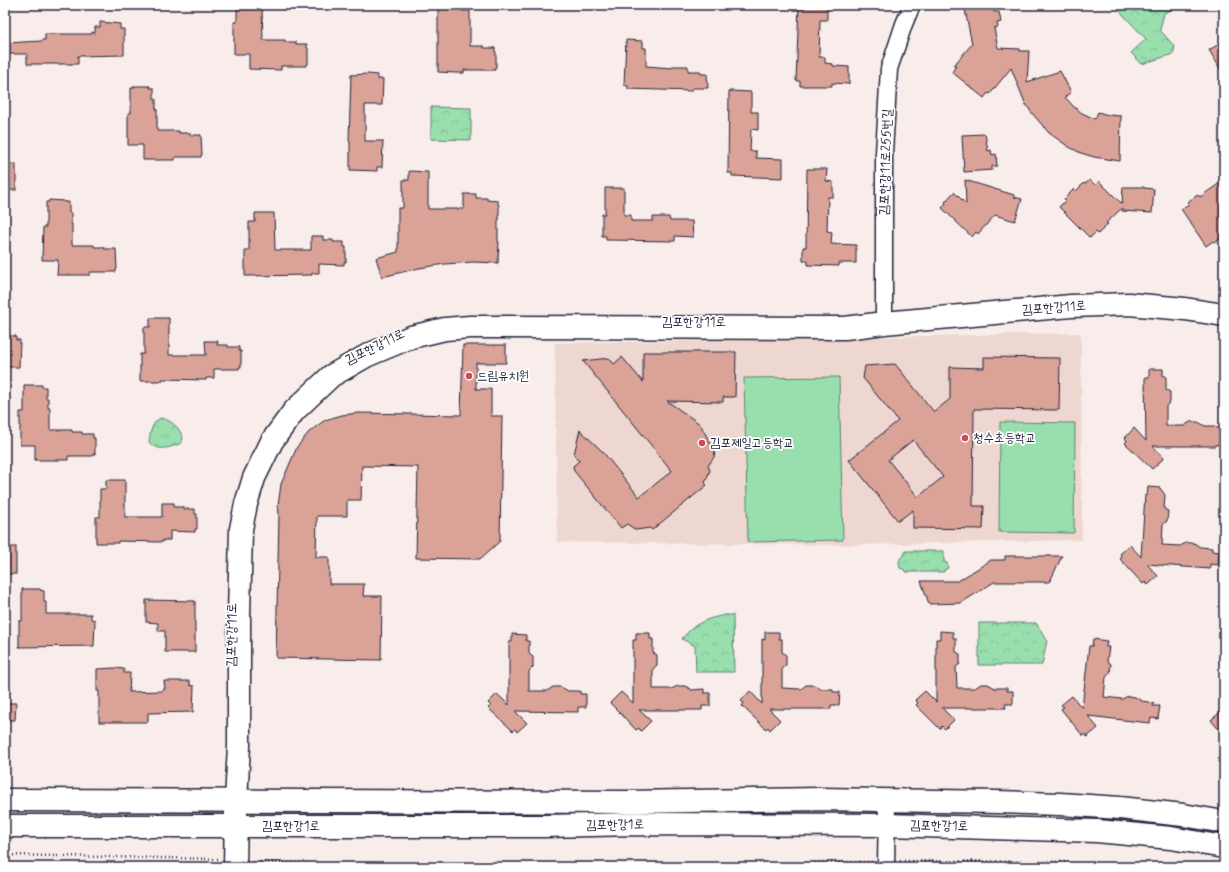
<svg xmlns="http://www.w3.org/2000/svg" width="1229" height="872" viewBox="0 0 1229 872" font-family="Mynerve,'Poor Story',sans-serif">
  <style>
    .built { fill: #efd7d1 }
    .grass { fill: #98dfad; stroke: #5d8074 }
    .park { fill: url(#park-crowns); stroke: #5d8074 }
    .building { fill: #dba397; stroke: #22223b; fill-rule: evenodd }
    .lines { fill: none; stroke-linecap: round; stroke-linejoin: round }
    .street-casing { stroke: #22223b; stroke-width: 19 }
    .secondary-casing { stroke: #22223b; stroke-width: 25 }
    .path { stroke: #22223b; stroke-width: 2.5; stroke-dasharray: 1 3; stroke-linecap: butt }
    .street { stroke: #fff; stroke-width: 16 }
    .secondary { stroke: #fff; stroke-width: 22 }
    .poi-dot { fill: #d1495b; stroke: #fff; stroke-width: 1.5 }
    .labels { text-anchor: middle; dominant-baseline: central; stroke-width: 3.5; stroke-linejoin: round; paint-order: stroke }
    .street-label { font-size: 13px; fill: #22223b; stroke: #fff }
    .poi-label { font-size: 13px; fill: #22223b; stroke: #fff; text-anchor: start }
  </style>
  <defs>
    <pattern id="park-crowns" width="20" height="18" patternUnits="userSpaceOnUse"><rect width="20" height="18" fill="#98dfad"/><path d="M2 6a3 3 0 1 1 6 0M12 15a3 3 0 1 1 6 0" fill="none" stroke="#83bf96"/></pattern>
  </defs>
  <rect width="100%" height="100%" fill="#f8edea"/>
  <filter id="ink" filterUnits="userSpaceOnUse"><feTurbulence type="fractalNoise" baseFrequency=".025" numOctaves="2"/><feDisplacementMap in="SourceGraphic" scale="8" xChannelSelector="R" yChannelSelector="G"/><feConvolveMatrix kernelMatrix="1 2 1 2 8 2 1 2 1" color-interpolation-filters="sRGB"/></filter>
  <g filter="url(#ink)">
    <!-- built -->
    <path class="built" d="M1081,333L1082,540L848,545L557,542L555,343Z"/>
    <!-- grass -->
    <g class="grass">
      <path d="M839,377L843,540L748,542L744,378Z"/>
      <path d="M1000,422L1075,423L1074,533L999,532Z"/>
    </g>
    <!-- park -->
    <g class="park">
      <path d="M1114,5H1175V8L1164,13L1160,30L1175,47L1173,54L1142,64L1131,53L1146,39Z"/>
      <path d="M431,107L471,108V140L431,139Z"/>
      <path d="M161,418C171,420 180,428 183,438L181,443C171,448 156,452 149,442C150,433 152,421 161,418Z"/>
      <path d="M905,551H944V562L947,563L948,566L947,569L944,570V572H905V570L900,568C898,561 899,558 905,554Z"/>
      <path d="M725,615H733L734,672H696L695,646L682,639C694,623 706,619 725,615Z"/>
      <path d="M979,623H1036L1047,640L1042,665H979Z"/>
    </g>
    <!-- building -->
    <g class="building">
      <path d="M237,5H260V8H262L263,40H285V42H296V44H307V48H308V64H307V66H281V70L249,69V54H234V22H237Z"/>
      <path d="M438,5H462V11H470V46H484V48H495V52H496V67H495V70H464V73H456L438,72Z"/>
      <path d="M799,5H820V7H827V20H820L819,57H825V63L833,64V66L849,67V84L832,83V86H800V81H796Z"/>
      <path d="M964,5H989L990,9L993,8L994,12H999L1001,22L997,23L998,27L994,28L998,48L1020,49V51H1029L1027,82L1060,71L1071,92L1065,97L1074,107L1082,113L1095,119L1098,112L1108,115L1121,116L1120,161L1094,157L1081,153L1069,147L1049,133L1031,112L1026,104V105L1011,68L990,94L988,93L984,98L952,72L956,66L954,65L972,44Z"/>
      <path d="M100,22L120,24V29H124V55L78,56V64H27V54H5V43L42,41V40H45V34H92V32L95,33V27H100Z"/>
      <path d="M626,40L643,41V48H646V66L672,68V66H688V71H700L701,74H707L708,88H692V91L628,89V86L624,85Z"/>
      <path d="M1224,41V75L1209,50Z"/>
      <path d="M368,74L377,75V79H383L382,105H365V141H383L382,167H377V171L350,170V142L349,141L351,75Z"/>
      <path d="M134,86H150V88H154V99H156V109H157V131H179V133H190V135H201L202,155H201V157H175V160H143V145H128V113H131V88H134Z"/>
      <path d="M729,91L751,92V112H758V130L751,129L750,151H756V158L783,159V178L732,176V173H728Z"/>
      <path d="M985,134L988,151L991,150L992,155L996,154L997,166H992V170L964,172L962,135Z"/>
      <rect x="5" y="164" width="11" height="26"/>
      <path d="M807,169H827L826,181L833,182V197H828L827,231L832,232L831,244L856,245V263H839V266L808,265V261H803V247H806Z"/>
      <path d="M409,171L428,172V209H464V194H476V198H487V200L498,201V205H499V220H498V242H499L498,263L473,262L445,264L419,268L382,277L376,258L398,252V208H403V180H409Z"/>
      <path d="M965,180L1014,195V197L1022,199L1015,221L995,215L978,234L976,232L972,237L942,208L946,203L945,202L954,192L966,204Z"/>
      <path d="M1090,180L1095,185L1099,181L1122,204L1123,187H1144V188L1154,189L1152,213L1122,211V208L1106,223L1108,224L1098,234L1096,232L1090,238L1059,207L1066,200L1064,199L1074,189L1076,191L1084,183L1085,184Z"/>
      <path d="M1224,180V236L1215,242L1213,241L1206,246L1181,209L1189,204L1187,202L1198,195L1200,197Z"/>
      <path d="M605,188H624V215H631V221H653V217H669L670,221H692L693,237L675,236V241L606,240V236H602V214H605Z"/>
      <path d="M49,200L64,201V202H69V213H71V224H72V245H94V247H104V249H116L117,269H116V272H90V275H57L58,260H42L43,227H46V202H49Z"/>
      <path d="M255,213H274L275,250H311V236H323V240H333V242H344V247H346V262H344V265L319,264V273H312V275L245,276V250H249V222H255Z"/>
      <path d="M150,318H169V355H206L205,341H218L217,345H228V347H239V351H241V367H239V369H214V378H206V380L162,379V381H140V354H144V327H150Z"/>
      <path d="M5,336H16V340H20L19,367H5Z"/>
      <path d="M463,345H506V363H476V389H491V416H502L500,541L480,559L416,558L418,467L362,466L361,500H347V516H317L316,557H329V584H364L363,596H382L381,660L276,658L279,514L278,506L281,484L297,447L309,432L325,420L342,415L358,413L461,415Z"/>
      <path d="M643,352H736L735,397H723V402L667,401L700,424L715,452L714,457L708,466L710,470L705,483L707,485L652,530L650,528L636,530L627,524L621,528L574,471L573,466L579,461L574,454L580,430L603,452L639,497L672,471L583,361L609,358L614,364L622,357L643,382Z"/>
      <path d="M984,357L1060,358L1059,410L974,409L973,506H984L983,529L913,528V510L898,521L849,460L898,421L863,378L865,366L895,364L934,412L950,399V367L984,368ZM913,440L943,477L918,497L888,460Z"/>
      <path d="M1149,369H1163V376H1166V390L1170,392V402L1166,406V426H1184L1190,422H1198L1205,426H1215L1223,432V444L1215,445V446H1153L1164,458L1152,469L1125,443L1127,441L1125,438L1134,428L1146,441L1145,377H1149Z"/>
      <path d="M24,385H42V387H46V398H48V408H50V430H72V432H82V434H93V438H95V454H93V456H68V460H35V445H20V412H24Z"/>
      <path d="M106,480H125V517H162V503H174V507H184V509H195V514H197V529H195V532L170,531V540H163V542L118,541V543H96V517H100V489H106Z"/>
      <path d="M1148,487L1160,488L1165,495L1164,509L1168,511L1167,521L1163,524L1162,545L1180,546L1186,543H1194L1200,547L1212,548V551L1219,552L1218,565L1210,564V569L1147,564L1158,576L1148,585L1145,582L1143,584L1120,559L1122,557L1120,554L1130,545L1141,557L1145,495H1147Z"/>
      <rect x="5" y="547" width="11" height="27"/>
      <path d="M1005,556H1062L1051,579L1049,582H994L961,603L929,604L921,581H958L991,560H1005Z"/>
      <path d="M22,589H40V590L44,591V602H46V614H91V619L95,620L94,646L19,647V621H22Z"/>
      <path d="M146,600L195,601V652H165V631H158V623L146,622Z"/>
      <path d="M940,631L953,632V638H956V652L960,654V664L956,667L957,688H975L981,684H988L995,688H1007V691H1013V704H1005L1006,708H942L954,720L945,729L942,726L940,729L916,705L918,703L915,700L925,691L936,702V639H940Z"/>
      <path d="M765,632H779V639H782V652L786,655V665L782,668V688L801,689L806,685H814L821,689H833V692H840L839,705H831V709H769L780,720L770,730L768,727L766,729L742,706L744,703L741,701L750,691L762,704V639L765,640Z"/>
      <path d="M636,633H650V639H653V653L657,655V665L653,669V689H671L678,686H685L692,690L704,689V693H710V706H702V710H639L651,721L641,731L639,728L636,730L620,713L610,703L621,692L633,703V640H636Z"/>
      <path d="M512,634L526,635V641H529V654L533,657V667L529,671V691H547L553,687H561L568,691H580V694H586V707H578V712L515,711L527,723L517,732L515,729L513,731L488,708L491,706L488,703L497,694L509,705V642H512Z"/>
      <path d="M1093,639L1107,641L1106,647H1109L1107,661L1111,664L1110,673L1106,677L1104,697L1122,699L1128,696L1135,697L1142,701L1154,703L1153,706H1160L1158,719L1151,718L1150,723L1088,716L1098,728L1087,737L1085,734L1083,736L1061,709L1064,707L1061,705L1072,696L1082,708L1089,646H1092Z"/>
      <path d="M115,668L124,669V673H130L129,692L162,691V689H165L164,681H190V685L194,686L193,712L148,713V722H99V691H97V669Z"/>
      <path d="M5,703H16L15,720H5Z"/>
      <path d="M1224,709V736L1211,720Z"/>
    </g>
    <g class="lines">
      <!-- street casing -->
      <g class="street-casing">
        <g id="street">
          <path d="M884,323V153L889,69L904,24L912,5"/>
          <path d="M886,867L887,801"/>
        </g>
      </g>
      <!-- secondary casing -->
      <g class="secondary-casing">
        <g id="secondary">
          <path d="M5,800L626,802L820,799L997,802L1060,804L1120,808L1183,815L1224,822"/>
          <path d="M236,801L239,746V617L241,529L246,504L254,478L272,441L294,411L331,376L368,355L411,337L445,329L470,327L845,328L884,323L1071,306L1129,304L1185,309L1224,315"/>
          <path d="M5,826H545L637,824L887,825L1097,831L1171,838L1224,847"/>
          <path d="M235,867L236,810"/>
        </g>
      </g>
      <!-- path -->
      <g class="path">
        <path d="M5,855L219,859"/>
        <path d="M900,861L1060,862L1099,867"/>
        <path d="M252,862L373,867"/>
        <path d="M643,867L873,862"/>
      </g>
      <!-- street -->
      <use href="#street" class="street"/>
      <!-- secondary -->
      <use href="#secondary" class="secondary"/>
    </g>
  </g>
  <!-- markers -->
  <g class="poi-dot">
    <circle cx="469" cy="376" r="4"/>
    <circle cx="965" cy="438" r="4"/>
    <circle cx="702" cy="443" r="4"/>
  </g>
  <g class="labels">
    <!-- street labels -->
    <g class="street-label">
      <text transform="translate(886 162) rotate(-88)">김포한강11로255번길</text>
      <text transform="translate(1054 308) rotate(-4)">김포한강11로</text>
      <text x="694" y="322">김포한강11로</text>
      <text transform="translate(375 347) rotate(-26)">김포한강11로</text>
      <text transform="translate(232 635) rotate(-89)">김포한강11로</text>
      <text transform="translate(615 825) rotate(-1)">김포한강1로</text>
      <text x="291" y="826">김포한강1로</text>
      <text transform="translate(939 826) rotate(1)">김포한강1로</text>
    </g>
    <!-- poi labels -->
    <g class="poi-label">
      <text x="477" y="376">드림유치원</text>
      <text x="973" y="438">청수초등학교</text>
      <text x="710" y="443">김포제일고등학교</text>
    </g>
  </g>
  <!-- margin -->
  <rect width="1229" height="872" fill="none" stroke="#fff" stroke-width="20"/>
  <rect x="10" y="10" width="1209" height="852" fill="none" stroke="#22223b" stroke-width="1.5" filter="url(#ink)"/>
</svg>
